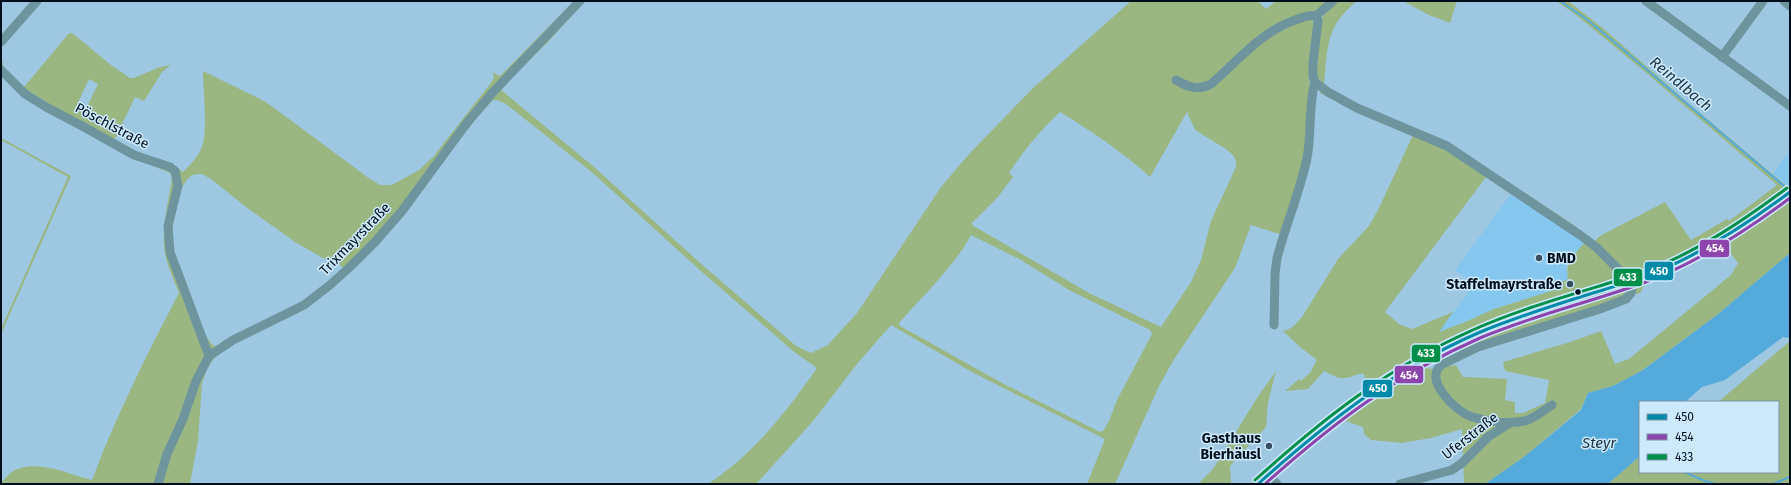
<svg xmlns="http://www.w3.org/2000/svg" width="1791" height="485" viewBox="0 0 1791 485" font-family="'Fira Sans',sans-serif">
  <style>
    .built { fill: #85c7ef }
    .green { fill: #9ab681; fill-rule: evenodd }
    .water { fill: #54aada }
    .lines { fill: none; stroke-linecap: round; stroke-linejoin: round }
    .stream { stroke: #54aada; stroke-width: 2 }
    .minor { stroke: #6e959e; stroke-width: 9 }
    .major { stroke: #7195a1; stroke-width: 11 }
    .bus-1-casing { stroke: #cdeafd; stroke-width: 6 }
    .bus-2-casing { stroke: #cdeafd; stroke-width: 6 }
    .bus-3-casing { stroke: #cdeafd; stroke-width: 6 }
    .bus-1 { stroke: #008aaa; stroke-width: 3 }
    .bus-2 { stroke: #8e44ad; stroke-width: 3 }
    .bus-3 { stroke: #008f49; stroke-width: 3 }
    .poi-dot { fill: #374f61; stroke: #cdeafd; stroke-width: 1.5 }
    .bus-dot { fill: #000e1b; stroke: #cdeafd; stroke-width: 1.5 }
    .labels { text-anchor: middle; dominant-baseline: central; stroke-width: 3; stroke-linejoin: round; paint-order: stroke }
    .street-label { font-size: 14px; fill: #000e1b; stroke: #cdeafd }
    .poi-label { font-size: 14px; font-weight: bold; fill: #000e1b; stroke: #cdeafd; text-anchor: end }
    .water-label { font-size: 15px; font-style: italic; fill: #203644; stroke: #cdeafd }
    .line-badge { stroke: #cdeafd; stroke-width: 1.5 }
    .badge-label { font-size: 11px; text-anchor: middle; font-weight: bold; fill: #fff }
  </style>
  <rect width="100%" height="100%" fill="#9ec8e2"/>
  <!-- built -->
  <g class="built">
    <path d="M1790,150V184L1788,186L1773,174Z"/>
    <path d="M1511,194L1564,227L1584,244L1568,263L1566,267L1568,279L1561,288L1494,309L1466,322L1438,332L1475,284L1455,270Z"/>
  </g>
  <!-- green -->
  <g class="green">
    <path d="M574,1H585L548,42L500,89L594,167L699,262L796,346L811,353L828,345L857,313L941,187L970,153L1033,88L1131,1H1258L1266,9L1276,1H1330L1312,20L1314,22L1309,91L1315,101L1286,236L1251,225L1235,268L1173,361L1159,386L1115,484H1087L1105,439L972,372L891,325L857,364L814,420L756,484H708C753,455 787,411 817,368L793,351L702,272L594,174L506,104L497,100H493L473,122L412,203L298,313L238,340L215,357L207,369L202,383L198,441L190,484H1C3,481 6,477 9,474C32,456 68,474 92,480C116,416 147,354 179,293C173,277 164,260 164,243C163,221 169,199 172,178L170,173L144,162L1,74V56L4,68L22,86H25L69,33H72L111,65L130,78H134L160,67L171,65L162,72L144,101L135,97L114,141L133,152L175,166L183,172C190,165 198,157 202,147C208,129 203,91 203,71L266,102L370,179L380,185H392L419,170L433,157L490,84L494,78L493,72L499,76L502,74ZM89,79L98,84L85,111L76,107ZM1060,112C1091,131 1123,152 1150,177L1187,112L1195,130L1226,149L1233,155L1236,161V167L1211,221L1201,260L1191,282L1161,327L1089,293L972,225V223L997,198L1013,177L1009,173C1024,150 1040,131 1060,112ZM202,174L211,179L250,210L298,244L325,259L339,264L343,268L323,287L287,311L218,345L214,346C198,330 190,297 182,276C179,268 174,259 173,250C171,232 174,185 193,175C195,174 199,174 202,174ZM971,235L1021,260L1069,290L1150,330L1152,334L1117,400L1109,421L1103,431L1100,432L1000,382L900,326L899,323C921,298 957,263 971,235Z"/>
    <path d="M1336,1H1357C1325,27 1328,47 1324,84L1328,88L1517,188L1566,220L1595,241L1600,236L1665,202L1691,240L1727,219L1729,221L1777,185L1644,71L1575,14L1556,1H1568L1604,29L1687,102L1790,189V253L1717,315L1643,370L1613,386L1588,393L1581,409L1524,457L1485,484H1464L1462,429L1431,438L1402,443L1371,440L1364,434L1363,427L1343,420L1402,381L1429,366L1428,369L1456,365L1463,377L1507,379L1505,400L1515,402V413H1523L1545,403L1549,380L1505,371L1503,362L1570,342L1601,331L1615,364L1629,359L1731,275L1738,263L1725,246L1688,265L1646,283L1640,293C1579,310 1518,330 1459,354V349L1499,332L1588,300L1571,293L1476,327L1411,358L1378,378L1365,380L1364,374C1357,373 1352,378 1345,378C1337,379 1330,374 1324,371L1308,389L1285,391L1299,379L1300,381L1310,373L1317,360L1300,347L1283,331L1287,330L1294,326L1302,317L1338,259L1369,226L1378,210L1413,135L1358,113L1320,93L1324,84L1316,76L1322,18ZM1486,177L1564,227L1584,243C1573,257 1565,260 1568,279L1559,283L1561,288L1494,309L1465,322L1439,332L1453,312L1412,329L1399,324L1385,312Z"/>
    <path d="M1403,1H1457L1450,23L1429,15Z"/>
    <path d="M1,138L71,176L1,334V329L68,177L1,140Z"/>
    <path d="M1790,341V484H1608L1640,456V472H1778V402H1718Z"/>
    <path d="M1276,371L1268,402L1266,427L1230,466L1231,484H1198L1213,469L1257,398Z"/>
  </g>
  <!-- water -->
  <path class="water" d="M1790,253V338L1783,337L1725,380L1702,387L1685,402H1640V456L1608,484H1485L1524,457L1581,410L1588,393L1613,386L1643,370L1717,315Z"/>
  <g class="lines">
    <!-- stream -->
    <g class="stream">
      <path d="M1560,1L1585,18L1613,41L1784,186"/>
      <path d="M1684,472L1705,481L1716,484"/>
      <path d="M1773,484L1790,477"/>
    </g>
    <!-- minor -->
    <g class="minor">
      <path d="M1646,1L1790,106"/>
      <path d="M1784,1L1790,6"/>
      <path d="M1316,16L1318,21L1313,63V76L1315,82L1328,92L1357,108L1447,146L1580,235L1596,247L1630,281L1632,288L1631,293L1626,299L1600,309L1478,347L1443,364C1421,377 1455,411 1470,416C1487,422 1511,425 1528,420C1536,417 1544,410 1552,405"/>
      <path d="M1316,16L1333,1"/>
      <path d="M1,42L37,1"/>
      <path d="M1722,57L1763,1"/>
      <path d="M1,70L25,94L46,107L84,127L134,155L170,167L175,171L178,186L168,226L170,252L209,356"/>
      <path d="M1176,80C1188,87 1198,91 1211,84C1239,60 1261,31 1298,19C1304,17 1309,14 1316,16"/>
      <path d="M1274,325L1275,274L1277,258C1286,224 1300,192 1307,158C1312,133 1308,107 1315,82"/>
      <path d="M1268,475L1277,484"/>
      <path d="M158,484L167,454L183,419L196,381L209,356L233,340L304,305L330,285L352,265L375,242L402,211L466,124L493,92L580,1"/>
      <path d="M1400,484L1452,470L1462,463L1488,437L1510,423"/>
    </g>
    <!-- major -->
    <path class="major" d="M1258,484C1277,467 1296,449 1316,433C1360,396 1408,365 1461,341C1505,320 1551,307 1597,292C1615,286 1633,282 1650,275C1701,254 1747,225 1790,192"/>
    <!-- bus-1 casing -->
    <g class="bus-1-casing">
      <path id="bus-1" d="M1258,484C1326,423 1393,370 1478,333C1518,316 1561,303 1603,290C1619,285 1635,281 1650,275C1701,254 1746,225 1790,192"/>
    </g>
    <!-- bus-2 casing -->
    <g class="bus-2-casing">
      <path id="bus-2" d="M1265,484C1332,424 1397,374 1480,338C1534,315 1591,302 1646,282C1698,262 1746,231 1790,198"/>
    </g>
    <!-- bus-3 casing -->
    <g class="bus-3-casing">
      <path id="bus-3" d="M1255,480C1324,418 1388,367 1475,329C1516,311 1560,298 1603,285C1617,280 1632,277 1647,271C1698,251 1743,221 1787,188"/>
    </g>
    <!-- bus-1 -->
    <use href="#bus-1" class="bus-1"/>
    <!-- bus-2 -->
    <use href="#bus-2" class="bus-2"/>
    <!-- bus-3 -->
    <use href="#bus-3" class="bus-3"/>
  </g>
  <!-- markers -->
  <g class="poi-dot">
    <circle cx="1539" cy="258" r="4"/>
    <circle cx="1570" cy="284" r="4"/>
    <circle cx="1269" cy="446" r="4"/>
  </g>
  <circle class="bus-dot" cx="1578" cy="292" r="3.5"/>
  <g class="labels">
    <!-- street labels -->
    <g class="street-label">
      <text transform="translate(112 126) rotate(28)">Pöschlstraße</text>
      <text transform="translate(355 239) rotate(-46)">Trixmayrstraße</text>
      <text transform="translate(1470 436) rotate(-38)">Uferstraße</text>
    </g>
    <!-- poi labels -->
    <g class="poi-label">
      <text x="1547" y="258" text-anchor="start">BMD</text>
      <text x="1562" y="284">Staffelmayrstraße</text>
      <text x="1261" y="438">Gasthaus<tspan x="1261" dy="16">Bierhäusl</tspan></text>
    </g>
    <!-- water labels -->
    <g class="water-label">
      <text transform="translate(1681 84) rotate(40)">Reindlbach</text>
      <text x="1599" y="443">Steyr</text>
    </g>
  </g>
  <g class="line-badge">
    <rect x="1699" y="239" width="31" height="19" rx="4" fill="#8e44ad"/>
    <rect x="1644" y="261" width="30" height="20" rx="4" fill="#008aaa"/>
    <rect x="1613" y="268" width="30" height="19" rx="4" fill="#008f49"/>
    <rect x="1411" y="344" width="30" height="19" rx="4" fill="#008f49"/>
    <rect x="1394" y="365" width="30" height="19" rx="4" fill="#8e44ad"/>
    <rect x="1362" y="379" width="31" height="19" rx="4" fill="#008aaa"/>
  </g>
  <g class="badge-label">
    <text x="1715" y="252">454</text>
    <text x="1659" y="275">450</text>
    <text x="1628" y="281">433</text>
    <text x="1426" y="357">433</text>
    <text x="1409" y="379">454</text>
    <text x="1378" y="392">450</text>
  </g>
  <!-- border -->
  <rect width="1791" height="485" fill="none" stroke="#000e1b" stroke-width="4"/>
  <!-- legend -->
  <rect x="1639" y="401" width="140" height="72" fill="#cdeafd" stroke="#7b92a3"/>
  <rect x="1647" y="414" width="20" height="6" fill="#008aaa" stroke="#7b92a3"/>
  <text x="1675" y="421" font-size="12" fill="#000e1b">450</text>
  <rect x="1647" y="434" width="20" height="6" fill="#8e44ad" stroke="#7b92a3"/>
  <text x="1675" y="441" font-size="12" fill="#000e1b">454</text>
  <rect x="1647" y="454" width="20" height="6" fill="#008f49" stroke="#7b92a3"/>
  <text x="1675" y="461" font-size="12" fill="#000e1b">433</text>
</svg>
